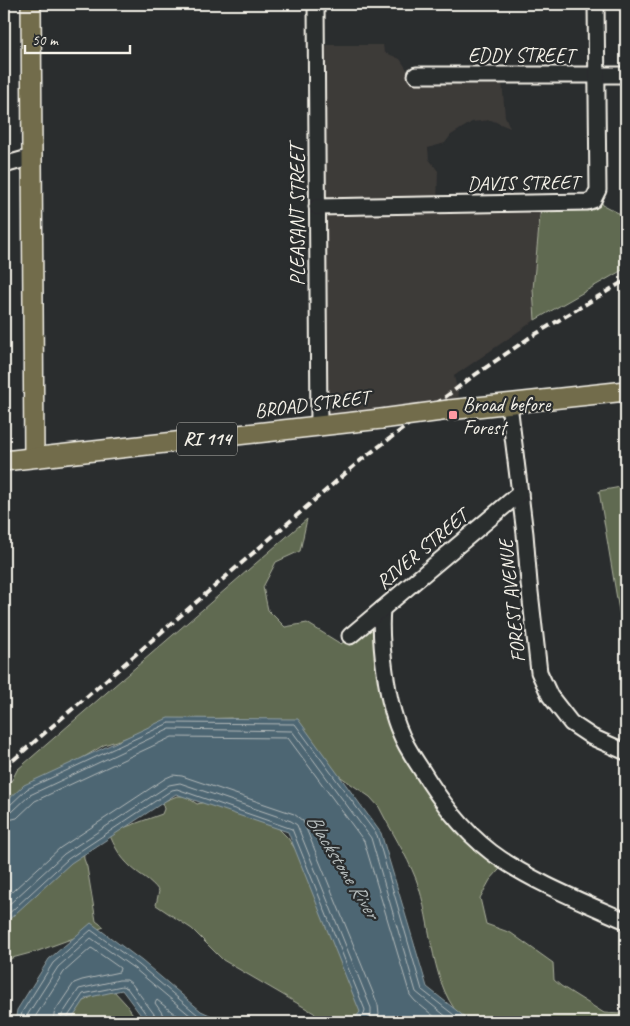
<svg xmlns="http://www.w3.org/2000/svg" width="630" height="1026" viewBox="0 0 630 1026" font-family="Caveat,sans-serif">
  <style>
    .built { fill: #3d3a38 }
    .green { fill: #616b51; stroke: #aaae9c }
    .water { fill: #4e6673; stroke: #909ea2 }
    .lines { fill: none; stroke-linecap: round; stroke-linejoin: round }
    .shore { stroke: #b2b9b9; stroke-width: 1 }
    .minor-casing { stroke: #f4f1e8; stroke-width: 19 }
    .major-casing { stroke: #f4f1e8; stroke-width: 22 }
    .minor { stroke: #2a2d2e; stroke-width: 15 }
    .major { stroke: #726c4b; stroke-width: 19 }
    .rail { stroke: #f4f1e8; stroke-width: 4; stroke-dasharray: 8 4; stroke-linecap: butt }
    .major-bridge-casing { stroke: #f4f1e8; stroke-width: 22; stroke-linecap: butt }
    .major-bridge { stroke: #726c4b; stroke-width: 19 }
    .poi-dot { fill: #ff9aa2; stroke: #2a2d2e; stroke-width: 2 }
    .labels { text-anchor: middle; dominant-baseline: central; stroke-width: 4.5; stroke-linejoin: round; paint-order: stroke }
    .shield { fill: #2a2d2e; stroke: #b7b6b0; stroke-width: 1 }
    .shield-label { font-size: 19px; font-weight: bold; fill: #f4f1e8 }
    .street-label { font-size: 20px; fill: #f4f1e8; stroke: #2a2d2e }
    .poi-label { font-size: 20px; fill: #f4f1e8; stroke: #2a2d2e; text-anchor: start }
    .water-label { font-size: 21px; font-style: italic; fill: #b2b9b9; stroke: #2a2d2e }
  </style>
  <rect width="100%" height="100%" fill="#2a2d2e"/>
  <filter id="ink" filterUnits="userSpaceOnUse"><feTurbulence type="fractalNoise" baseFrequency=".02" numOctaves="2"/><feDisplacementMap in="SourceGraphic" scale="10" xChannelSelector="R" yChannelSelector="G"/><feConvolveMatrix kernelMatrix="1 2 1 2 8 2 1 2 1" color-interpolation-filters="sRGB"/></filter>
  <g filter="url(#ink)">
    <!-- built -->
    <path class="built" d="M323,45H383L384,52L400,59L412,77L502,81L505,116L510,128L491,120L472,122L451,135L445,143L428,148L429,159L438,171L437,205L541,206L533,289L535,320L454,376L462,410L324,426Z"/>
    <!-- green -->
    <g class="green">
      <path d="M599,197L603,205L626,217V268L535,320L533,289L541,206Z"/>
      <path d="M626,486V653L599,491Z"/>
      <path d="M307,519L300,551L276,562L263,587L268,610L285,627L307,623L341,644L373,619L401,729L447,808L507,861L490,880L480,898L486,924L511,933L553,963L554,980L561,986L604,1013L621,1014L626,1008V1022H466C429,989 433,923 416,879C406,854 391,831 379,807L370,797L278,734L231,718L198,719L153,729L104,745L56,774L4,815V785L12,780L17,770Z"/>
      <path d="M177,796H185L197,804L209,801L258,808L288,838L328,900L367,1022H321L314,1013L223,960L192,929L156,905L159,891C149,878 142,877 131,867C120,857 114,846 109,833L162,814L164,809L162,802Z"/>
      <path d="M83,842L84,859L87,867L96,921L104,927L38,951L12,958L4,963V883Z"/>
      <path d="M113,990L126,1004L138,1022H64C81,1000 87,997 113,990Z"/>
    </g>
    <!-- water -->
    <g class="water">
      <path d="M168,718L298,719L381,833L427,987L471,1022H352L360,1012L288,832L176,794L71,863L4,924V804L24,785Z"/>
      <path d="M91,923L142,961L201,1011L225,1022H146L122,990L86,998L70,1022H15L17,1010L49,959Z"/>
    </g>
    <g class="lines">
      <!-- shore -->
      <g class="shore">
        <path d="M4,807L9,806L27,789L169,723L295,724L377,835L422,990L463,1022"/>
        <path d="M4,814L12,812L30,795L170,729L292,731L371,838L416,992L453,1022"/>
        <path d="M4,821L17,818L35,801L172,737L288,738L364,841L410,995L415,1001L441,1022"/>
        <path d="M4,899L60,848L166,778L173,775L182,776L294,814L303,821L378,1005L379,1015L376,1022"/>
        <path d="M4,909L64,854L169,785L180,783L291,821L297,825L371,1008V1015L366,1022"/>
        <path d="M4,918L68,859L172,790L177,789L292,829L365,1010L364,1014L358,1022"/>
        <path d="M20,1022L22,1012L53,963L91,930L139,965L198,1015L213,1022"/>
        <path d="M26,1022L28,1014L58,967L91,938L135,969L198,1022"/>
        <path d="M34,1022L35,1017L64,972L91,948L93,949L120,968L119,972L82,980L74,983L55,1011L52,1022"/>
        <path d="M60,1022L62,1015L79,989L119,980H127L132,984L154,1014L156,1022"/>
        <path d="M66,1022L67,1018L83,994L122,986L127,988L149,1018L150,1022"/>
        <path d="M164,1022L162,1013L155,1003L157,1000L185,1022"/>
      </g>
      <!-- minor casing -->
      <g class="minor-casing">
        <g id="minor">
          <path d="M316,4L319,427"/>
          <path d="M416,75H626"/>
          <path d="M4,165L32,157"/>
          <path d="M317,207L587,202L593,200L598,190L596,4"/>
          <path d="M509,404L525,534L529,583L539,672L550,696L571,723L592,737L626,752"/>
          <path d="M382,609C379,641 387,703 400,732C405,745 413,757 421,769C440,800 461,829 491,852C528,880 583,902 626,921"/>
          <path d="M350,636L520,493"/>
        </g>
      </g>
      <!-- major casing -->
      <g class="major-casing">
        <g id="major">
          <path d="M31,4L34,457"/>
          <path d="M449,410L626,391"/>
          <path d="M4,461L381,419"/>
        </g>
      </g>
      <!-- minor -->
      <use href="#minor" class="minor"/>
      <!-- major -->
      <use href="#major" class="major"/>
      <!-- rail -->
      <path class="rail" d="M4,768L361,460L472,377L529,338L626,280"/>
      <!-- major-bridge casing -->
      <g class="major-bridge-casing">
        <path id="major-bridge" d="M381,419L449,410"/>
      </g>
      <!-- major-bridge -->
      <use href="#major-bridge" class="major-bridge"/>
    </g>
  </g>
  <!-- markers -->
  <rect class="poi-dot" x="448" y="410" width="10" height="10" rx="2.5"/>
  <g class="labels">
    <!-- shield labels -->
    <rect class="shield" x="177" y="422.5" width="60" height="33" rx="4"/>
    <g class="shield-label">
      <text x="207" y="439">RI 114</text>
    </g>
    <!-- street labels -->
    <g class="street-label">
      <text x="521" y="55">EDDY STREET</text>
      <text transform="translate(523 183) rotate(-1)">DAVIS STREET</text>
      <text transform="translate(297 215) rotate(-90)">PLEASANT STREET</text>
      <text transform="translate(312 404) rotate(-7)">BROAD STREET</text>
      <text transform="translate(422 549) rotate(-40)">RIVER STREET</text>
      <text transform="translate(512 601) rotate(-96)">FOREST AVENUE</text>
    </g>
    <!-- poi labels -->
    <g class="poi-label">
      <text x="463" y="404">Broad before<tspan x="463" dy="23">Forest</tspan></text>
    </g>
    <!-- water labels -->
    <g class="water-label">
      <text transform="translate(343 866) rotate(58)">Blackstone River</text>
    </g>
  </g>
  <!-- margin -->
  <rect width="630" height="1026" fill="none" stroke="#2a2d2e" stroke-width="20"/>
  <rect x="10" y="10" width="610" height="1006" fill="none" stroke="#f4f1e8" stroke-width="2" filter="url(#ink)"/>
  <!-- scale -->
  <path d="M25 45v8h105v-8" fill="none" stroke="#f4f1e8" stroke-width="2.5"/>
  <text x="32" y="45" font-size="15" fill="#f4f1e8" stroke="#2a2d2e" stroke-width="4" paint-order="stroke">50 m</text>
</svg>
